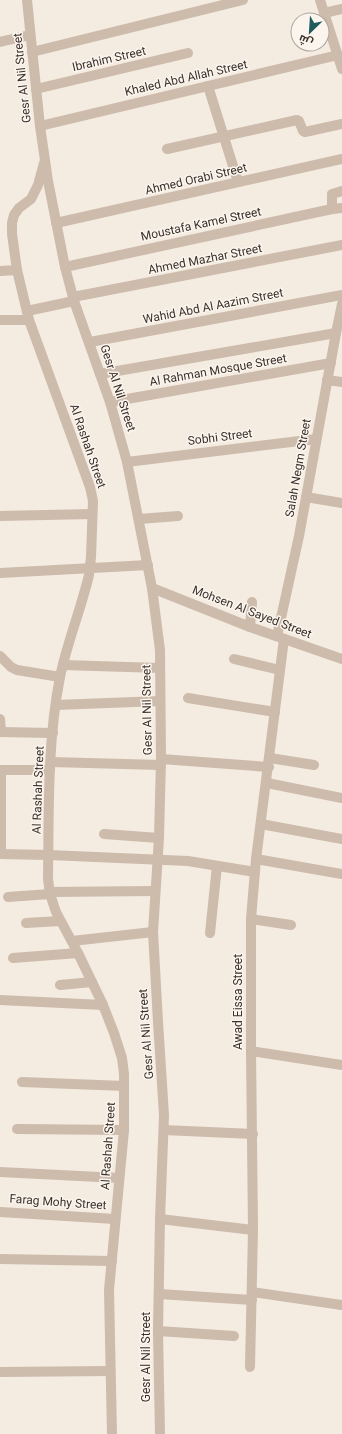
<svg xmlns="http://www.w3.org/2000/svg" width="342" height="1434" viewBox="0 0 342 1434" font-family="Roboto,Cairo,sans-serif">
  <style>
    .lines { fill: none; stroke-linecap: round; stroke-linejoin: round }
    .minor { stroke: #cdbbac; stroke-width: 10 }
    .labels { text-anchor: middle; dominant-baseline: central; stroke-width: 3; stroke-linejoin: round; paint-order: stroke }
    .street-label { font-size: 12px; fill: #3b302b; stroke: #fbf5ee }
  </style>
  <rect width="100%" height="100%" fill="#f4ebe1"/>
  <g class="lines">
    <!-- minor -->
    <g class="minor">
      <path d="M27,0L40,126L48,181L65,267L74,301L110,402L127,462L152,588L160,650L161,759L159,838L153,932L158,1022L164,1115L160,1219L158,1331L160,1434"/>
      <path d="M320,0L342,69"/>
      <path d="M324,13L342,9"/>
      <path d="M0,42L30,35"/>
      <path d="M32,52L243,0"/>
      <path d="M208,86L238,182"/>
      <path d="M36,89L188,53"/>
      <path d="M40,126L338,55"/>
      <path d="M167,149L297,120L299,121L303,131L305,132L342,124"/>
      <path d="M44,163L38,185L31,199L19,208L14,215L12,223V234L17,270L29,320L90,487L93,501L91,557L89,575C81,609 67,643 60,677C47,743 49,812 48,879L50,894L56,912L78,953L103,1005L114,1033L122,1058L124,1074V1130L109,1290L112,1434"/>
      <path d="M332,209V194L342,191"/>
      <path d="M56,223L342,159"/>
      <path d="M65,267L332,209L342,208"/>
      <path d="M0,271L17,270"/>
      <path d="M73,297L342,245"/>
      <path d="M27,311L74,301"/>
      <path d="M0,320H29"/>
      <path d="M90,342L342,295"/>
      <path d="M100,374L336,333"/>
      <path d="M327,380L342,382"/>
      <path d="M110,402L331,363"/>
      <path d="M127,462L316,439"/>
      <path d="M306,497L342,503"/>
      <path d="M0,516L92,514"/>
      <path d="M139,519L178,516"/>
      <path d="M0,573L148,565"/>
      <path d="M152,588L250,627L342,659"/>
      <path d="M250,627L252,602"/>
      <path d="M277,636L299,536L336,333L342,304"/>
      <path d="M0,656L11,667L17,670L60,677"/>
      <path d="M234,659L280,670"/>
      <path d="M63,665L160,668"/>
      <path d="M188,698L275,712"/>
      <path d="M56,705L160,701"/>
      <path d="M0,719L1,732"/>
      <path d="M0,732L53,733"/>
      <path d="M270,758L314,765"/>
      <path d="M161,759L269,767"/>
      <path d="M51,762L161,765"/>
      <path d="M0,770H50"/>
      <path d="M267,783L342,798"/>
      <path d="M261,824L342,839"/>
      <path d="M104,834L159,838"/>
      <path d="M0,854L49,855L188,861L255,872"/>
      <path d="M1,854V770"/>
      <path d="M256,859L342,874"/>
      <path d="M49,892L155,891"/>
      <path d="M8,897L50,894"/>
      <path d="M251,919L291,925"/>
      <path d="M26,923L60,921"/>
      <path d="M210,933L217,866"/>
      <path d="M72,941L153,932"/>
      <path d="M13,958L78,953"/>
      <path d="M60,985L92,982"/>
      <path d="M0,1000L103,1005"/>
      <path d="M251,1051L342,1065"/>
      <path d="M22,1082L124,1086"/>
      <path d="M17,1129L124,1130"/>
      <path d="M164,1130L253,1134"/>
      <path d="M0,1172L119,1178"/>
      <path d="M0,1212L115,1219"/>
      <path d="M160,1219L253,1230"/>
      <path d="M0,1259L112,1261"/>
      <path d="M252,1292L342,1305"/>
      <path d="M159,1294L252,1300"/>
      <path d="M158,1331L234,1336"/>
      <path d="M250,1367L253,1230L251,1051V919L256,859L284,639"/>
      <path d="M0,1372L110,1371"/>
    </g>
  </g>
  <g class="labels">
    <!-- street labels -->
    <g class="street-label">
      <text transform="translate(109 59) rotate(-13)">Ibrahim Street</text>
      <text transform="translate(22 78) rotate(-96)">Gesr Al Nil Street</text>
      <text transform="translate(186 78) rotate(-13)">Khaled Abd Allah Street</text>
      <text transform="translate(196 179) rotate(-13)">Ahmed Orabi Street</text>
      <text transform="translate(201 224) rotate(-12)">Moustafa Kamel Street</text>
      <text transform="translate(205 259) rotate(-11)">Ahmed Mazhar Street</text>
      <text transform="translate(213 306) rotate(-11)">Wahid Abd Al Aazim Street</text>
      <text transform="translate(218 370) rotate(-10)">Al Rahman Mosque Street</text>
      <text transform="translate(118 388) rotate(72)">Gesr Al Nil Street</text>
      <text transform="translate(220 437) rotate(-7)">Sobhi Street</text>
      <text transform="translate(88 446) rotate(71)">Al Rashah Street</text>
      <text transform="translate(298 468) rotate(-80)">Salah Negm Street</text>
      <text transform="translate(252 612) rotate(21)">Mohsen Al Sayed Street</text>
      <text transform="translate(147 710) rotate(-91)">Gesr Al Nil Street</text>
      <text transform="translate(38 790) rotate(-88)">Al Rashah Street</text>
      <text transform="translate(238 1002) rotate(-90)">Awad Eissa Street</text>
      <text transform="translate(146 1034) rotate(-94)">Gesr Al Nil Street</text>
      <text transform="translate(108 1146) rotate(-86)">Al Rashah Street</text>
      <text transform="translate(58 1202) rotate(4)">Farag Mohy Street</text>
      <text transform="translate(146 1357) rotate(-90)">Gesr Al Nil Street</text>
    </g>
  </g>
  <!-- north arrow -->
  <g transform="translate(310 32) rotate(205)"><circle r="19" fill="#fbf5ee" stroke="#aea6a0"/>
  <path d="M0-3L7 15L0 10L-7 15Z" fill="#1f5a5e"/>
  <text y="-6" font-size="11" font-weight="bold" text-anchor="middle" fill="#3b302b">ش</text>
  </g>
</svg>
